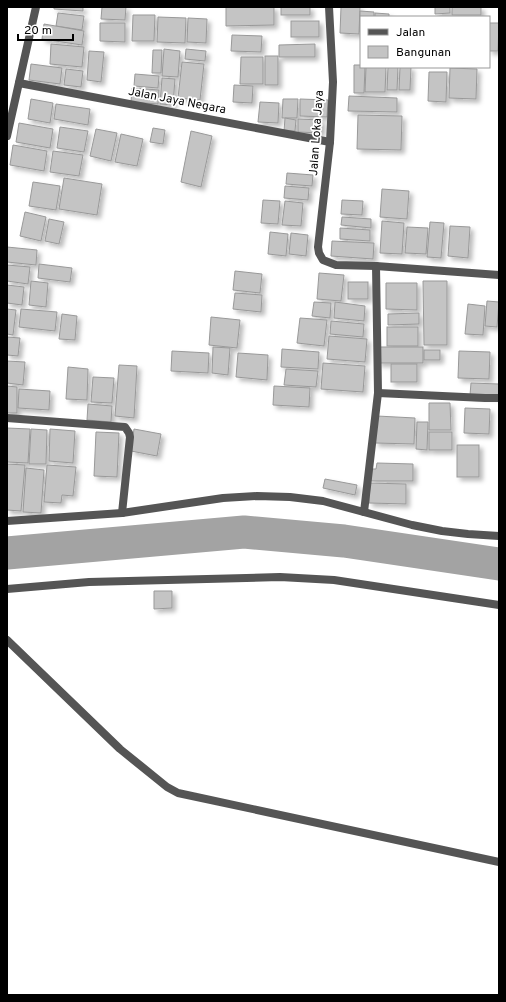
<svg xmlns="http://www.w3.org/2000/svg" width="506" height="1002" viewBox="0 0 506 1002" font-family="Overpass,sans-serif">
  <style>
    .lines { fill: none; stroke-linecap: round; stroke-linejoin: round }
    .river { stroke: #a3a3a3; stroke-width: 33 }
    .building { fill: #c4c4c4; stroke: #999; filter: url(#shadow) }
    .street { stroke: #555; stroke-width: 8 }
    .labels { text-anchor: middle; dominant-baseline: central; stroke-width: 3.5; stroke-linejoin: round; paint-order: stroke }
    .street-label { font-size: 12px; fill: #000; stroke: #fff }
  </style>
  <defs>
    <filter id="shadow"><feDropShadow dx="3.5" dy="3.5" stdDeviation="2" flood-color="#0004"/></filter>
  </defs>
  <rect width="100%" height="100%" fill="#fff"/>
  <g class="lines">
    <!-- river -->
    <path class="river" d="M7,553L244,532L344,541L499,564"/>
  </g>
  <!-- building -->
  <g class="building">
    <path d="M54,7H83V11L54,9Z"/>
    <path d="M102,7H126L125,20L101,19Z"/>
    <path d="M226,7H274V25L226,26Z"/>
    <rect x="281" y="7" width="29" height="8"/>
    <path d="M341,7H360L359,34L340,33Z"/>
    <path d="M435,7H450V13L435,14Z"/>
    <rect x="452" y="7" width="29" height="8"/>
    <path d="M360,11L374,12V17H361V32H360Z"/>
    <path d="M58,13L84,16L82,30L56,26Z"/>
    <path d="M375,13L389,14V17H375Z"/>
    <path d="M133,15H155L154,41H132Z"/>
    <path d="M158,17L186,18L185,43L157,42Z"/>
    <path d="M188,18L207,19L206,43L187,42Z"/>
    <rect x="291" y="21" width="28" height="16"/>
    <path d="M100,23H125V42L100,41Z"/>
    <path d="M489,23H499L498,51H489Z"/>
    <path d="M44,24L84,31L82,45L42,39Z"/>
    <path d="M232,35L262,36L261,52L231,51Z"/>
    <path d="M51,44L84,47L82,67L50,64Z"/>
    <path d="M315,44V57H279V45Z"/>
    <path d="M164,49L180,51L178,77L162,76Z"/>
    <path d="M186,49L206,51L205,61L185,59Z"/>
    <path d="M153,50H162L161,73H152Z"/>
    <path d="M89,51L104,52L101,82L87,80Z"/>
    <rect x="265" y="56" width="13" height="29"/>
    <path d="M241,57H263V84H240Z"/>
    <path d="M182,62L204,64L200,100L178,98Z"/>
    <path d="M31,64L62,68L60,84L29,80Z"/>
    <path d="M354,65H361V67H365L364,93H354Z"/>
    <path d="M366,67H386L385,92H365Z"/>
    <path d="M388,67H398L397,90H387Z"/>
    <path d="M400,67H411L410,90H399Z"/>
    <path d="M450,68L477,69L476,99L449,98Z"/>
    <path d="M66,69L83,71L81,87L64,85Z"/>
    <path d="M429,72H447L446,102L428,101Z"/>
    <path d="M135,74L159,76L158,88L134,86Z"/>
    <path d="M162,78L175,79L173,105L160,104Z"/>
    <path d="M234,85L253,86L252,103L233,102Z"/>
    <path d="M132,88L159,90L158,104L131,102Z"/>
    <path d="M349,96L397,98V112L348,111Z"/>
    <path d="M31,99L53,103L50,123L28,119Z"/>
    <path d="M283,99H298L297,118H282Z"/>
    <path d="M300,99L328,100L327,117L300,116Z"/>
    <path d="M260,102L279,103L278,123L258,122Z"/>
    <path d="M56,104L90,109L88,125L54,119Z"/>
    <path d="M358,115L402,116L401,150L357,149Z"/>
    <path d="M285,118L296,120L295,131H284Z"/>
    <path d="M298,119L322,120L321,133L298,132Z"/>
    <path d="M19,123L53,129L50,148L16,142Z"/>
    <path d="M60,127L88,131L84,152L57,148Z"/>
    <path d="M153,128L165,130L163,144L150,142Z"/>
    <path d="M96,129L117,133L111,161L90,156Z"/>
    <path d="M191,131L212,136L201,187L181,182Z"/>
    <path d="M121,134L143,139L137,166L115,162Z"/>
    <path d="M13,145L47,151L44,171L10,165Z"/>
    <path d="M53,151L83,155L79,176L50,172Z"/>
    <path d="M287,173L313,175L312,186L286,184Z"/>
    <path d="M64,178L102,184L97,215L59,209Z"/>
    <path d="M33,182L60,186L56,210L29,206Z"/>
    <path d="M285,186L309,188L308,200L284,198Z"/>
    <path d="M382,189L409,191L407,219L380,217Z"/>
    <path d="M263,200L280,201L278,224L261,223Z"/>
    <path d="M342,200L363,201L362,215L341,214Z"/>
    <path d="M285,201L303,203L301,226L282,225Z"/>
    <path d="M25,212L46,217L41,241L20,236Z"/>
    <path d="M342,217L371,219V228L341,225Z"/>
    <path d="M49,219L64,222L59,244L45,241Z"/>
    <path d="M382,221L404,223L402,254L380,253Z"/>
    <path d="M430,222L444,223L441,258L427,257Z"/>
    <path d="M450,226L470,227L468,258L448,256Z"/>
    <path d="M407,227L428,228L426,254L405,253Z"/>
    <path d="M340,228L370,230V241L340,239Z"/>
    <path d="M270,232L288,234L286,256L268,254Z"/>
    <path d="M291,233L308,235L306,256L289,254Z"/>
    <path d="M332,241L374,243L373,259L331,256Z"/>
    <path d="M7,247L37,250L36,265L7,262Z"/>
    <path d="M39,264L72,268L70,282L38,278Z"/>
    <path d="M7,265L30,267L28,284L7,281Z"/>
    <path d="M235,271L262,274L260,293L233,290Z"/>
    <path d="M319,273L344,275L341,301L317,299Z"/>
    <path d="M31,281L48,283L46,307L29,305Z"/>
    <path d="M423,281H447V345H424Z"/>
    <rect x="348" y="282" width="20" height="17"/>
    <path d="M386,283H417V310L386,309Z"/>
    <path d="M7,285L24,287L22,305L7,303Z"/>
    <path d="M235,293L262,295L261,312L233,309Z"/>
    <path d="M487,301L499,302L497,327L485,326Z"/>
    <path d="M314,302L331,303L330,318L312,316Z"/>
    <path d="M335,302L365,306L364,321L334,318Z"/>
    <path d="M468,304L485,306L483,335L465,334Z"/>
    <path d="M7,309L16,310L13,335L7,334Z"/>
    <path d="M21,309L57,312L55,331L19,327Z"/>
    <path d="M419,313V324L388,325V314Z"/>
    <path d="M62,314L77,316L75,340L59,339Z"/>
    <path d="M211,317L240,320L237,348L209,345Z"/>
    <path d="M300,318L327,320L324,346L297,343Z"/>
    <path d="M331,321L364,324L363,337L330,334Z"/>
    <rect x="387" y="327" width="31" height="19"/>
    <path d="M329,336L367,339L365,362L327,359Z"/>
    <path d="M7,337L20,338L18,356L7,355Z"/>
    <path d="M213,347L230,348L228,375L212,373Z"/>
    <rect x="378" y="347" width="45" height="16"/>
    <path d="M282,349L319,352L318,369L281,367Z"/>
    <rect x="424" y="350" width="16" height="10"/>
    <path d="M172,351L209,353L208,373L171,371Z"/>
    <path d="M459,351L490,352L489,379L458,378Z"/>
    <path d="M238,353L268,355L267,380L236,377Z"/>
    <path d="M7,361L25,362L23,385L7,383Z"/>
    <path d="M323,363L365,366L363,392L321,389Z"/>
    <rect x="391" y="364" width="26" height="18"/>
    <path d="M119,365L137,366L134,418L115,416Z"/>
    <path d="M68,367L88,369L87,400L66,399Z"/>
    <path d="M286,369L318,371L316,387L284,385Z"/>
    <path d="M93,377L114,378L112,403L91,402Z"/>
    <path d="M471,383L499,384V396L470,395Z"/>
    <path d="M7,386L17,387V413H7Z"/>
    <path d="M274,386L310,388L309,407L273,405Z"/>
    <path d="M19,389L50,391L49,410L18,408Z"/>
    <path d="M429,403H450L451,430H429Z"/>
    <path d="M88,404L112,406L111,422L87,420Z"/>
    <path d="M465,408L490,409L489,434L464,433Z"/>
    <path d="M377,416L415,418L414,444L375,443Z"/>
    <path d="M417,422H428L427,450L416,449Z"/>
    <path d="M7,428L30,429L28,463L7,462Z"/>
    <path d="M31,429L47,430L46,464H29Z"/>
    <path d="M50,429L75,431L73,463L49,461Z"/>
    <path d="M134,429L161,434L157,456L131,451Z"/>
    <path d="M96,432L119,433L117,477L94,476Z"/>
    <rect x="429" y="432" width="23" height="18"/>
    <rect x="457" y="445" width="22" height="32"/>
    <path d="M377,463L413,464V481H371V469H376Z"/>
    <path d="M7,464L25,465L21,511L7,510Z"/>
    <path d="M47,465L76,467L73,496L62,495L61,503L44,502Z"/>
    <path d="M26,468L44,470L41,513L23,512Z"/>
    <path d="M325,479L357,485L355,495L323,488Z"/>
    <path d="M370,483L406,484V504L369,503Z"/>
    <path d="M154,591H172V608L154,609Z"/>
  </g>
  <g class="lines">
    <!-- street -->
    <g class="street">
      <path d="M329,7L333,82L330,142L318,247L319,253L323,260L336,265L376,266L499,275"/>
      <path d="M19,83L330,142"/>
      <path d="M7,136L36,7"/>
      <path d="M378,393L485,398H499"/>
      <path d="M7,418L125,427L129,433L130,437L122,513"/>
      <path d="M364,512L378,393L376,266"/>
      <path d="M7,521L122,513L223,498L257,496L290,497L323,501L412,525L442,531L468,534L499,536"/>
      <path d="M7,589L89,582L280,577L334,580L499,605"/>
      <path d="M7,640L120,749L167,787L178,793L499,862"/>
    </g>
  </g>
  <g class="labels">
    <!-- street labels -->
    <g class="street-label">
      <text transform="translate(177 101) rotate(11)">Jalan Jaya Negara</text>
      <text transform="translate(317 133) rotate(-86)">Jalan Loka Jaya</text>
    </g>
  </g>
  <!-- border -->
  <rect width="506" height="1002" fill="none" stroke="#000000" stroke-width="16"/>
  <!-- legend -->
  <rect x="360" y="16" width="130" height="52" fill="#ffffff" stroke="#999999"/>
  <rect x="368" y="29" width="20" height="6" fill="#555555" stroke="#999999"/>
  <text x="396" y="36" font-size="12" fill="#000000">Jalan</text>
  <rect x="368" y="46" width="20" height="12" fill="#c4c4c4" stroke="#999999"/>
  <text x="396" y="56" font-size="12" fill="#000000">Bangunan</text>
  <!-- scale -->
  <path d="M18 34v6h55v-6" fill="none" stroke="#000000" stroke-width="2"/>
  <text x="24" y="34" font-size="12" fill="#000000" stroke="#ffffff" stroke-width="3" paint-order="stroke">20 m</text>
</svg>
